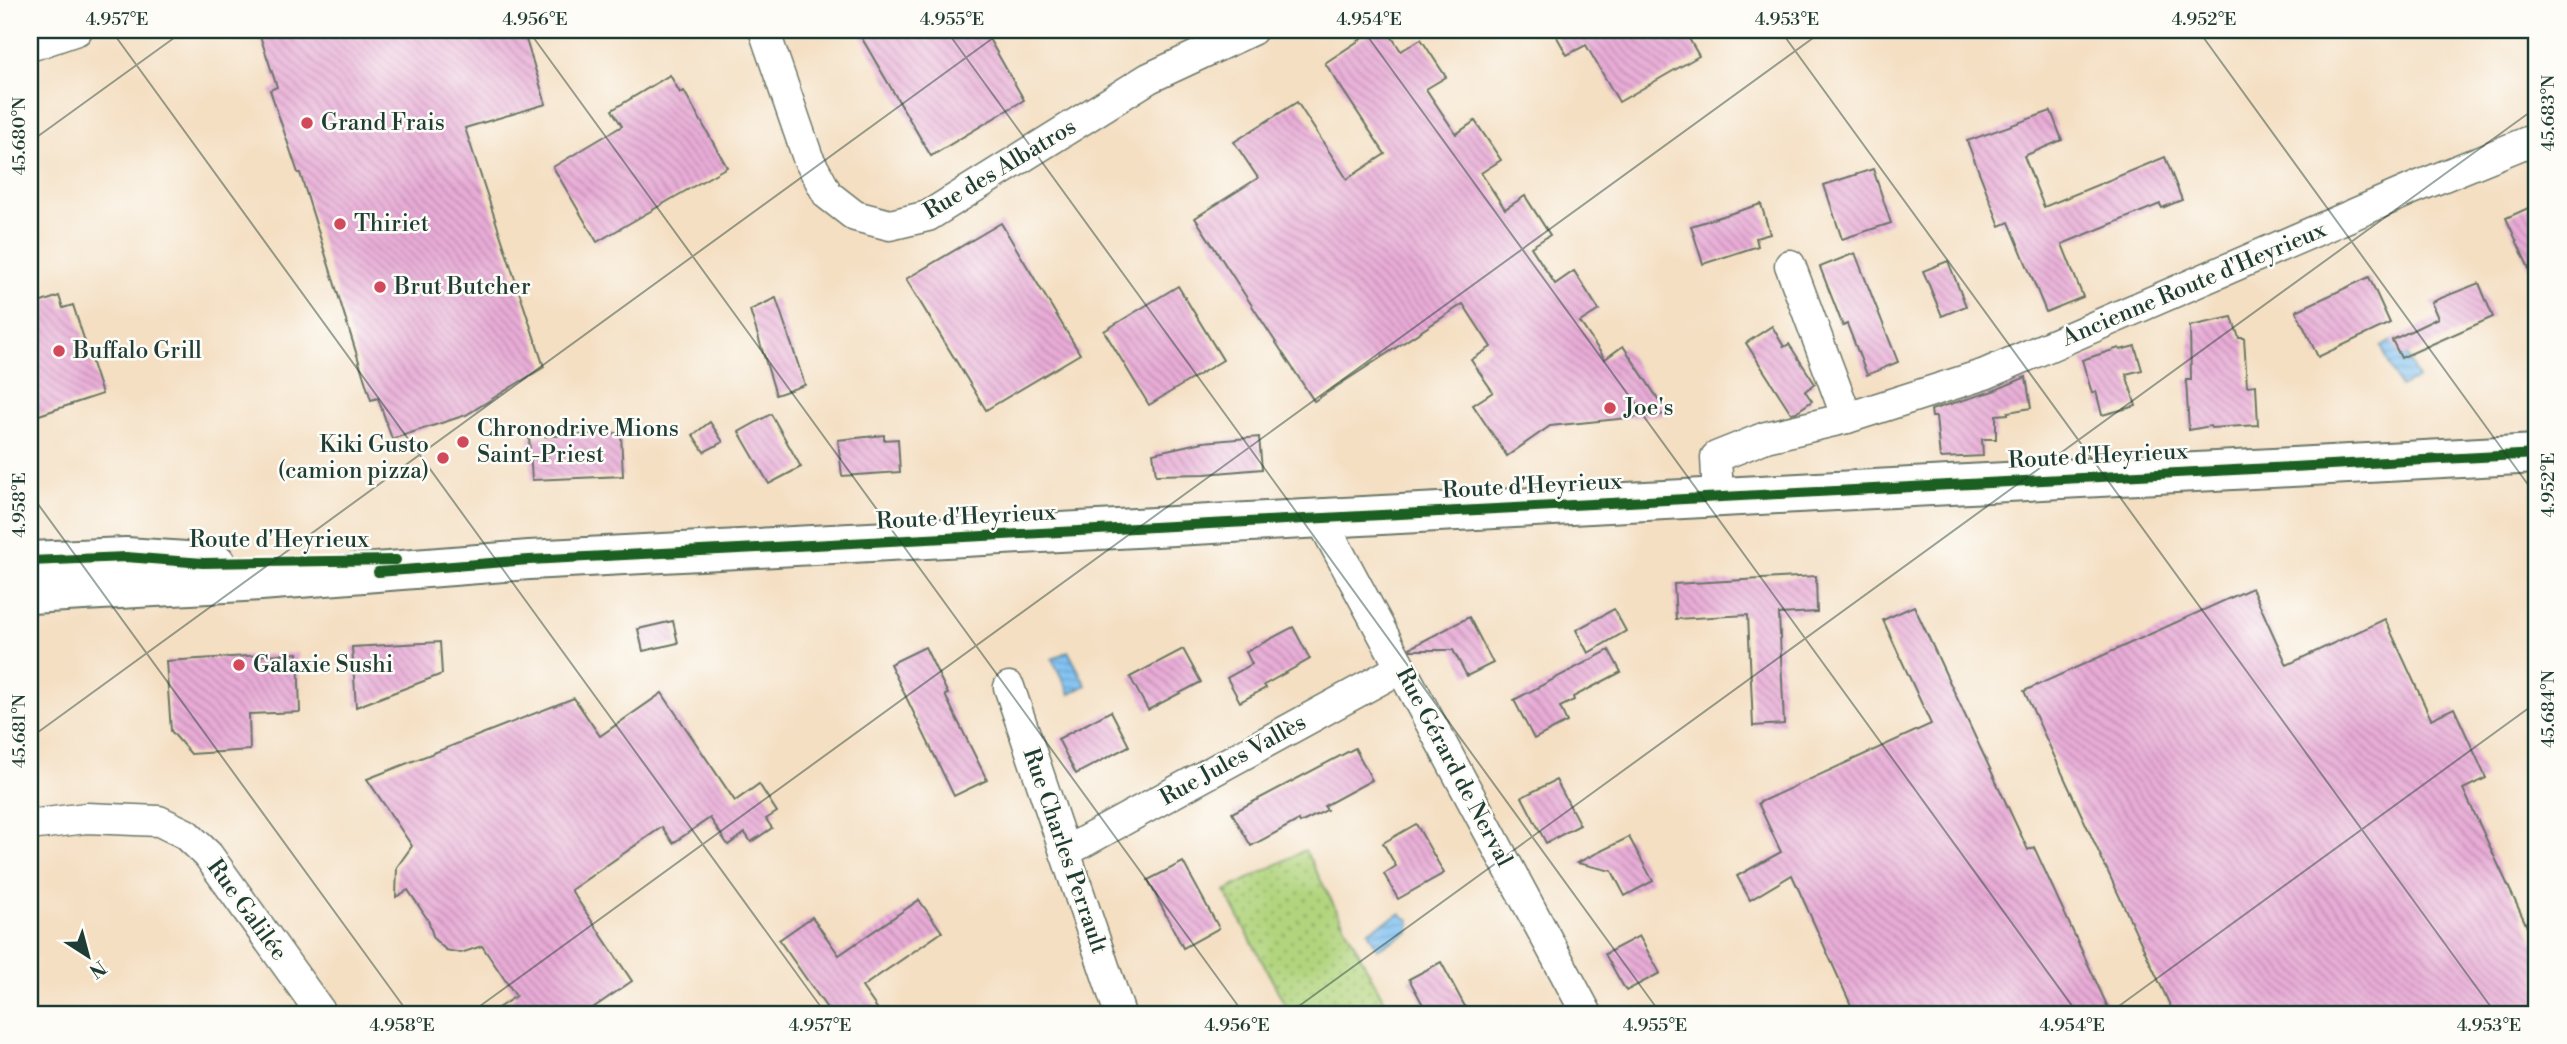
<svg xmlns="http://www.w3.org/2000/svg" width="2567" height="1044" viewBox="0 0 2567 1044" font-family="'Libre Bodoni',serif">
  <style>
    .grass { fill: url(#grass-dots); stroke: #688858; stroke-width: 2 }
    .water { fill: url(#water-rules); stroke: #4e7e93; stroke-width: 2 }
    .building { fill: url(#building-back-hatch) }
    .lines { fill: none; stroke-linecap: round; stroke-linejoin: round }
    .street-casing { stroke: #6a7666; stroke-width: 33 }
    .primary-casing { stroke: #6a7666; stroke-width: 42 }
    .street { stroke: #fff; stroke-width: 30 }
    .primary { stroke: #fff; stroke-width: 38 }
    .cycleway-casing { stroke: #fdfcf7; stroke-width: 15 }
    .cycleway { stroke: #1b5e20; stroke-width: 10 }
    .ticks { fill: none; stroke: #1f3d34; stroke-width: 2; stroke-opacity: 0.45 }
    .poi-dot { fill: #d1495b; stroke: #fdfcf7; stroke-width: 2.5 }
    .labels { text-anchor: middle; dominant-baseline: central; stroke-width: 5; stroke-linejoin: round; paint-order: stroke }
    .poi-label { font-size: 23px; fill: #1f3d34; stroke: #fdfcf7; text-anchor: start }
    .street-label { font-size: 23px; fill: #1f3d34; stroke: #fdfcf7 }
    .neatline { fill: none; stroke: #1f3d34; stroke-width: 2.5 }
    .ticks-label { font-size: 18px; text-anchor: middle; fill: #1f3d34 }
  </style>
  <defs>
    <pattern id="grass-dots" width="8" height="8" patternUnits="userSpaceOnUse" patternTransform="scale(1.75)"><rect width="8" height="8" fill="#b1d47d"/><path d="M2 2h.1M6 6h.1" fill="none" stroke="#8fad67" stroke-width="1.8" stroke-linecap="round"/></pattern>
    <pattern id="water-rules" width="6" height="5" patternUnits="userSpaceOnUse" patternTransform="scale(1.75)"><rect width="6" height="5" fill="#7cbff2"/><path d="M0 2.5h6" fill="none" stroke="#659cc5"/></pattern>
    <pattern id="building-back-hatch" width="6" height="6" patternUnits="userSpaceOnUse" patternTransform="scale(1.75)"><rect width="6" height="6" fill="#e9acd7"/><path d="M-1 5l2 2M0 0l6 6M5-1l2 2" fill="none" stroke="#bc8daf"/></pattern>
  </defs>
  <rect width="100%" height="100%" fill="#fdfcf7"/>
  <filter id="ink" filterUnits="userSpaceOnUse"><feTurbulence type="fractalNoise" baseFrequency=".0143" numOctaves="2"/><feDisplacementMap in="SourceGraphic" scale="14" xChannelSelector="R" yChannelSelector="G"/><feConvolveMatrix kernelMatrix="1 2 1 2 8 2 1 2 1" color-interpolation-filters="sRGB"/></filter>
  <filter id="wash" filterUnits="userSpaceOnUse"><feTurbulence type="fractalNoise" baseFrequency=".00686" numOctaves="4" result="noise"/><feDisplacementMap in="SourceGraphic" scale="28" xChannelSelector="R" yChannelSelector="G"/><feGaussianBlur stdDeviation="1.57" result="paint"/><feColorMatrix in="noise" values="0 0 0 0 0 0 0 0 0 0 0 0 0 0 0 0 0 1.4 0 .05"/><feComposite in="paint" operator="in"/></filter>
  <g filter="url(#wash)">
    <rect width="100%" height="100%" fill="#f4dfc3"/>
    <!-- grass -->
    <path class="grass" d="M1305,850L1391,1014H1290L1225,891Z"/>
    <!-- water -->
    <g class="water">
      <path d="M2399,338L2418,379L2400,387L2381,346Z"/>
      <path d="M1068,651L1086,685L1070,694L1052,659Z"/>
      <path d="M1400,914L1410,920L1409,932L1377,949L1368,931Z"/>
    </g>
    <g id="blocks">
      <!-- building -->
      <g class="building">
        <path d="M258,30H523L546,104L465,128L544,367L466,415L392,439L378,398L371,400L300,173H298L270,90L277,87Z"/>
        <path d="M857,30H984L1024,100L931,156Z"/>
        <path d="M1375,30H1387L1401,51L1421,39L1446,77L1426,89L1456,134L1475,121L1501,160L1481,173L1505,209L1525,196L1550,235L1531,247L1555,284L1574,271L1599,310L1580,322L1605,359L1623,346L1668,414L1550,426L1507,456L1473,405L1493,392L1471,360L1491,347L1463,304L1314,401L1195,218L1258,178L1234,142L1297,102L1347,179L1385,154L1325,63Z"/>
        <path d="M1553,30H1684L1699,56L1619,102L1586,45L1567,55Z"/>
        <path d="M670,75L680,93L684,91L727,167L597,242L553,167L622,126L612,110Z"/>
        <path d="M2051,111L2062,140L2024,156L2044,207L2165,157L2182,200L2162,208L2160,204L2062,244L2083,297L2046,312L2009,222L2000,226L1967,141Z"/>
        <path d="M1873,169L1891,223L1842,239L1824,185Z"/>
        <path d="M1761,204L1770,234L1756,238L1758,246L1703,264L1691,226Z"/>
        <path d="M2537,204V286L2506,218Z"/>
        <path d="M1001,223L1080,354L986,410L906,279Z"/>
        <path d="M1855,253L1898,362L1867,375L1847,324L1843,326L1820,267Z"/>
        <path d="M1948,261L1966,306L1942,316L1923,271Z"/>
        <path d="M2369,277L2390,323L2318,357L2296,311Z"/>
        <path d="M2479,283L2493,317L2401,358L2392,340L2438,318L2431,302Z"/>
        <path d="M1178,286L1223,360L1149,405L1104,331Z"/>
        <path d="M59,296L63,308L73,305L102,394L30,418V306Z"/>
        <path d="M776,298L805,385L776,395L750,310Z"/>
        <path d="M2232,317L2239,338H2244L2247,386L2256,385L2258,425L2211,428L2210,426L2189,430L2186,380H2191L2190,326Z"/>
        <path d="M1772,326L1784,347L1789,344L1815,384L1805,391L1812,401L1796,412L1791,413L1746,343Z"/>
        <path d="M2135,346L2142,370L2126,374L2136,406L2102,415L2096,391L2092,393L2082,360L2119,348L2120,350Z"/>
        <path d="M2026,377L2031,408L2008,412V414L1996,415V439H1982L1983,456L1940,458L1936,417H1932L1931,410L1993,391Z"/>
        <path d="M771,414L801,467L769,484L739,432Z"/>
        <path d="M710,422L723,442L704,452L693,435Z"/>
        <path d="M621,433L623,476L532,480L529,437Z"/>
        <path d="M884,435V440L898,439L900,472L842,476L838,440Z"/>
        <path d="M1259,437L1262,469L1205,474L1156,475L1153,453L1203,442Z"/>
        <path d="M1816,576L1817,612L1779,614L1784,724L1753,726L1748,615L1676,619L1674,584Z"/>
        <path d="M2252,588L2287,665L2385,619L2431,719L2454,708L2486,778L2463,789L2537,948V1014H2174L2024,691Z"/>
        <path d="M1914,606L2028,850L2034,847L2111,1014H1855L1792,875L1750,900L1737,876L1781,852L1758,803L1931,724L1883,620Z"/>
        <path d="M1614,609L1626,631L1588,653L1576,630Z"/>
        <path d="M1469,617L1493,663L1467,676L1453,650H1411L1410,648Z"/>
        <path d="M673,621L678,643L643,651L638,629Z"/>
        <path d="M1293,627L1310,659L1264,685L1266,688L1240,702L1227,678L1252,664L1246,652Z"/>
        <path d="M440,642L442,674L356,707L352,647Z"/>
        <path d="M925,647L948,694L945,695L987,780L954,796L890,664Z"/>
        <path d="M1183,649L1201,682L1148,710L1130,677Z"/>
        <path d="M1609,650L1621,672L1573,697L1574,700L1560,707L1567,722L1534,739L1514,700Z"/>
        <path d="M298,653L300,712L249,714L250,750L191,754L171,731L166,661Z"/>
        <path d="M662,693L735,801L759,784L777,812L766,819L772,828L751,842L745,833L728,845L710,818L673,843L662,827L571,890L632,981L584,1014H489L516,996L482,946L461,953L446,950L434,939L428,920L408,890L396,897L397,867L412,846L367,779L574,698L600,736Z"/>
        <path d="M1111,711L1129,746L1076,774L1058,739Z"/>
        <path d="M1355,748L1372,780L1324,806L1327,810L1300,823L1299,820L1251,846L1232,813Z"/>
        <path d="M1556,780L1580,825L1546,843L1522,797Z"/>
        <path d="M1416,824L1444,873L1398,899L1384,874L1396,866L1383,843Z"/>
        <path d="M1629,837L1653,881L1625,896L1612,871L1577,863Z"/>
        <path d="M1183,862L1219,928L1183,948L1148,880Z"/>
        <path d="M919,900L942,932L862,987L881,1014H831L779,940L812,917L839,955Z"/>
        <path d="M1639,936L1660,973L1626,991L1605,954Z"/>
        <path d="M1441,962L1469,1014H1428L1409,979Z"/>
      </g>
    </g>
  </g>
  <g filter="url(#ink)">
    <use href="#blocks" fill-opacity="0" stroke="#6a7666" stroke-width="2"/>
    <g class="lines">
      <!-- street casing -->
      <g class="street-casing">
        <g id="street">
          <path d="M764,30L808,158L828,195L855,216L890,225L928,216L1149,78L1252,30"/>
          <path d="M30,46L77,30"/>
          <path d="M1790,265L1847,418"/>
          <path d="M1718,497L1716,457L1766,437L1847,418L1985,374L2412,189L2537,138"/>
          <path d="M1321,519L1587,1014"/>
          <path d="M1009,687L1120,1014"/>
          <path d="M30,825L86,818L159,821L186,834L208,855L322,1014"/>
          <path d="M1065,852L1401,668"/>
        </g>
      </g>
      <!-- primary casing -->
      <g class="primary-casing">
        <g id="primary">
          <path d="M30,561L126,557L216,563"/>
          <path d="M30,594L261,581L529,560L2537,454"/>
        </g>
      </g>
      <!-- street -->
      <use href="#street" class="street"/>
      <!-- primary -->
      <use href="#primary" class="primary"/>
      <!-- cycleway casing -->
      <g class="cycleway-casing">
        <g id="cycleway">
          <path d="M30,561L126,557L203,563L396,560"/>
          <path d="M378,572L529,560L2537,454"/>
        </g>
      </g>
      <!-- cycleway -->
      <use href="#cycleway" class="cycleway"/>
    </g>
  </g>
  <!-- ticks -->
  <path class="ticks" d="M111,30L826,1014M528,30L1244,1014M946,30L1661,1014M1363,30L2078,1014M1780,30L2496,1014M2198,30L2537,497M30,142L185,30M30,493L409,1014M30,738L1004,30M469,1014L1824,30M1288,1014L2537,107M2108,1014L2537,702"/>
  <!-- markers -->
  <g class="poi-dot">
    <circle cx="307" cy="123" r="7"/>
    <circle cx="340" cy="224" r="7"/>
    <circle cx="380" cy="287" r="7"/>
    <circle cx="59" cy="351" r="7"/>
    <circle cx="1610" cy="408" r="7"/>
    <circle cx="463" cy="442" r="7"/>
    <circle cx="443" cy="458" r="7"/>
    <circle cx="239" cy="665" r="7"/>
  </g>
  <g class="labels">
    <!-- poi labels -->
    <g class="poi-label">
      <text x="321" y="123">Grand Frais</text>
      <text x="354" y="224">Thiriet</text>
      <text x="394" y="287">Brut Butcher</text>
      <text x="73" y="351">Buffalo Grill</text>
      <text x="1624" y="408">Joe's</text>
      <text x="477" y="429">Chronodrive Mions<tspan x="477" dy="26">Saint-Priest</tspan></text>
      <text x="429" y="445" text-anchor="end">Kiki Gusto<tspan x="429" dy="26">(camion pizza)</tspan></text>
      <text x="253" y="665">Galaxie Sushi</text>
    </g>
    <!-- street labels -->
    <g class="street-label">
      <text transform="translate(1000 169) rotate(-31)">Rue des Albatros</text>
      <text transform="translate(2194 284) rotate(-23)">Ancienne Route d'Heyrieux</text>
      <text transform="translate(2098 456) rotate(-3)">Route d'Heyrieux</text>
      <text transform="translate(1532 486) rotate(-3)">Route d'Heyrieux</text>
      <text transform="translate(966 517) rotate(-3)">Route d'Heyrieux</text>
      <text x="279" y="540">Route d'Heyrieux</text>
      <text transform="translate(1233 760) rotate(-29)">Rue Jules Vallès</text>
      <text transform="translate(1454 767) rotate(62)">Rue Gérard de Nerval</text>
      <text transform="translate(1065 851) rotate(71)">Rue Charles Perrault</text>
      <text transform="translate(247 910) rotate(54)">Rue Galilée</text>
    </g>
  </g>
  <!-- margin -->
  <rect width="2567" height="1044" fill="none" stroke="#fdfcf7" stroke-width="77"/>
  <!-- north arrow -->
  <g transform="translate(88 956) rotate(144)" stroke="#fdfcf7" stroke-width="5" paint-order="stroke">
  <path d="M0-5L12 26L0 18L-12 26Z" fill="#1f3d34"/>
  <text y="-10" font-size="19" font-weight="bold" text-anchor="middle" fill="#1f3d34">N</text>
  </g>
  <rect x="38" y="38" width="2490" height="968" class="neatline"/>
  <g class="ticks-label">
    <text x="117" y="25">4.957°E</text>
    <text x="535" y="25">4.956°E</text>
    <text x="952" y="25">4.955°E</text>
    <text x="1369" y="25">4.954°E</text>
    <text x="1787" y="25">4.953°E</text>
    <text x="2204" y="25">4.952°E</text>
    <text transform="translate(2548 113) rotate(-90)" y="6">45.683°N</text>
    <text transform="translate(19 136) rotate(-90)" y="6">45.680°N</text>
    <text transform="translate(2548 485) rotate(-90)" y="6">4.952°E</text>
    <text transform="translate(19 505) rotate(-90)" y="6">4.958°E</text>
    <text transform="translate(2548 709) rotate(-90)" y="6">45.684°N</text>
    <text transform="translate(19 731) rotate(-90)" y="6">45.681°N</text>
    <text x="402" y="1031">4.958°E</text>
    <text x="820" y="1031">4.957°E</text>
    <text x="1237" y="1031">4.956°E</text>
    <text x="1655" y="1031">4.955°E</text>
    <text x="2072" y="1031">4.954°E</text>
    <text x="2489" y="1031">4.953°E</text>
  </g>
</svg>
